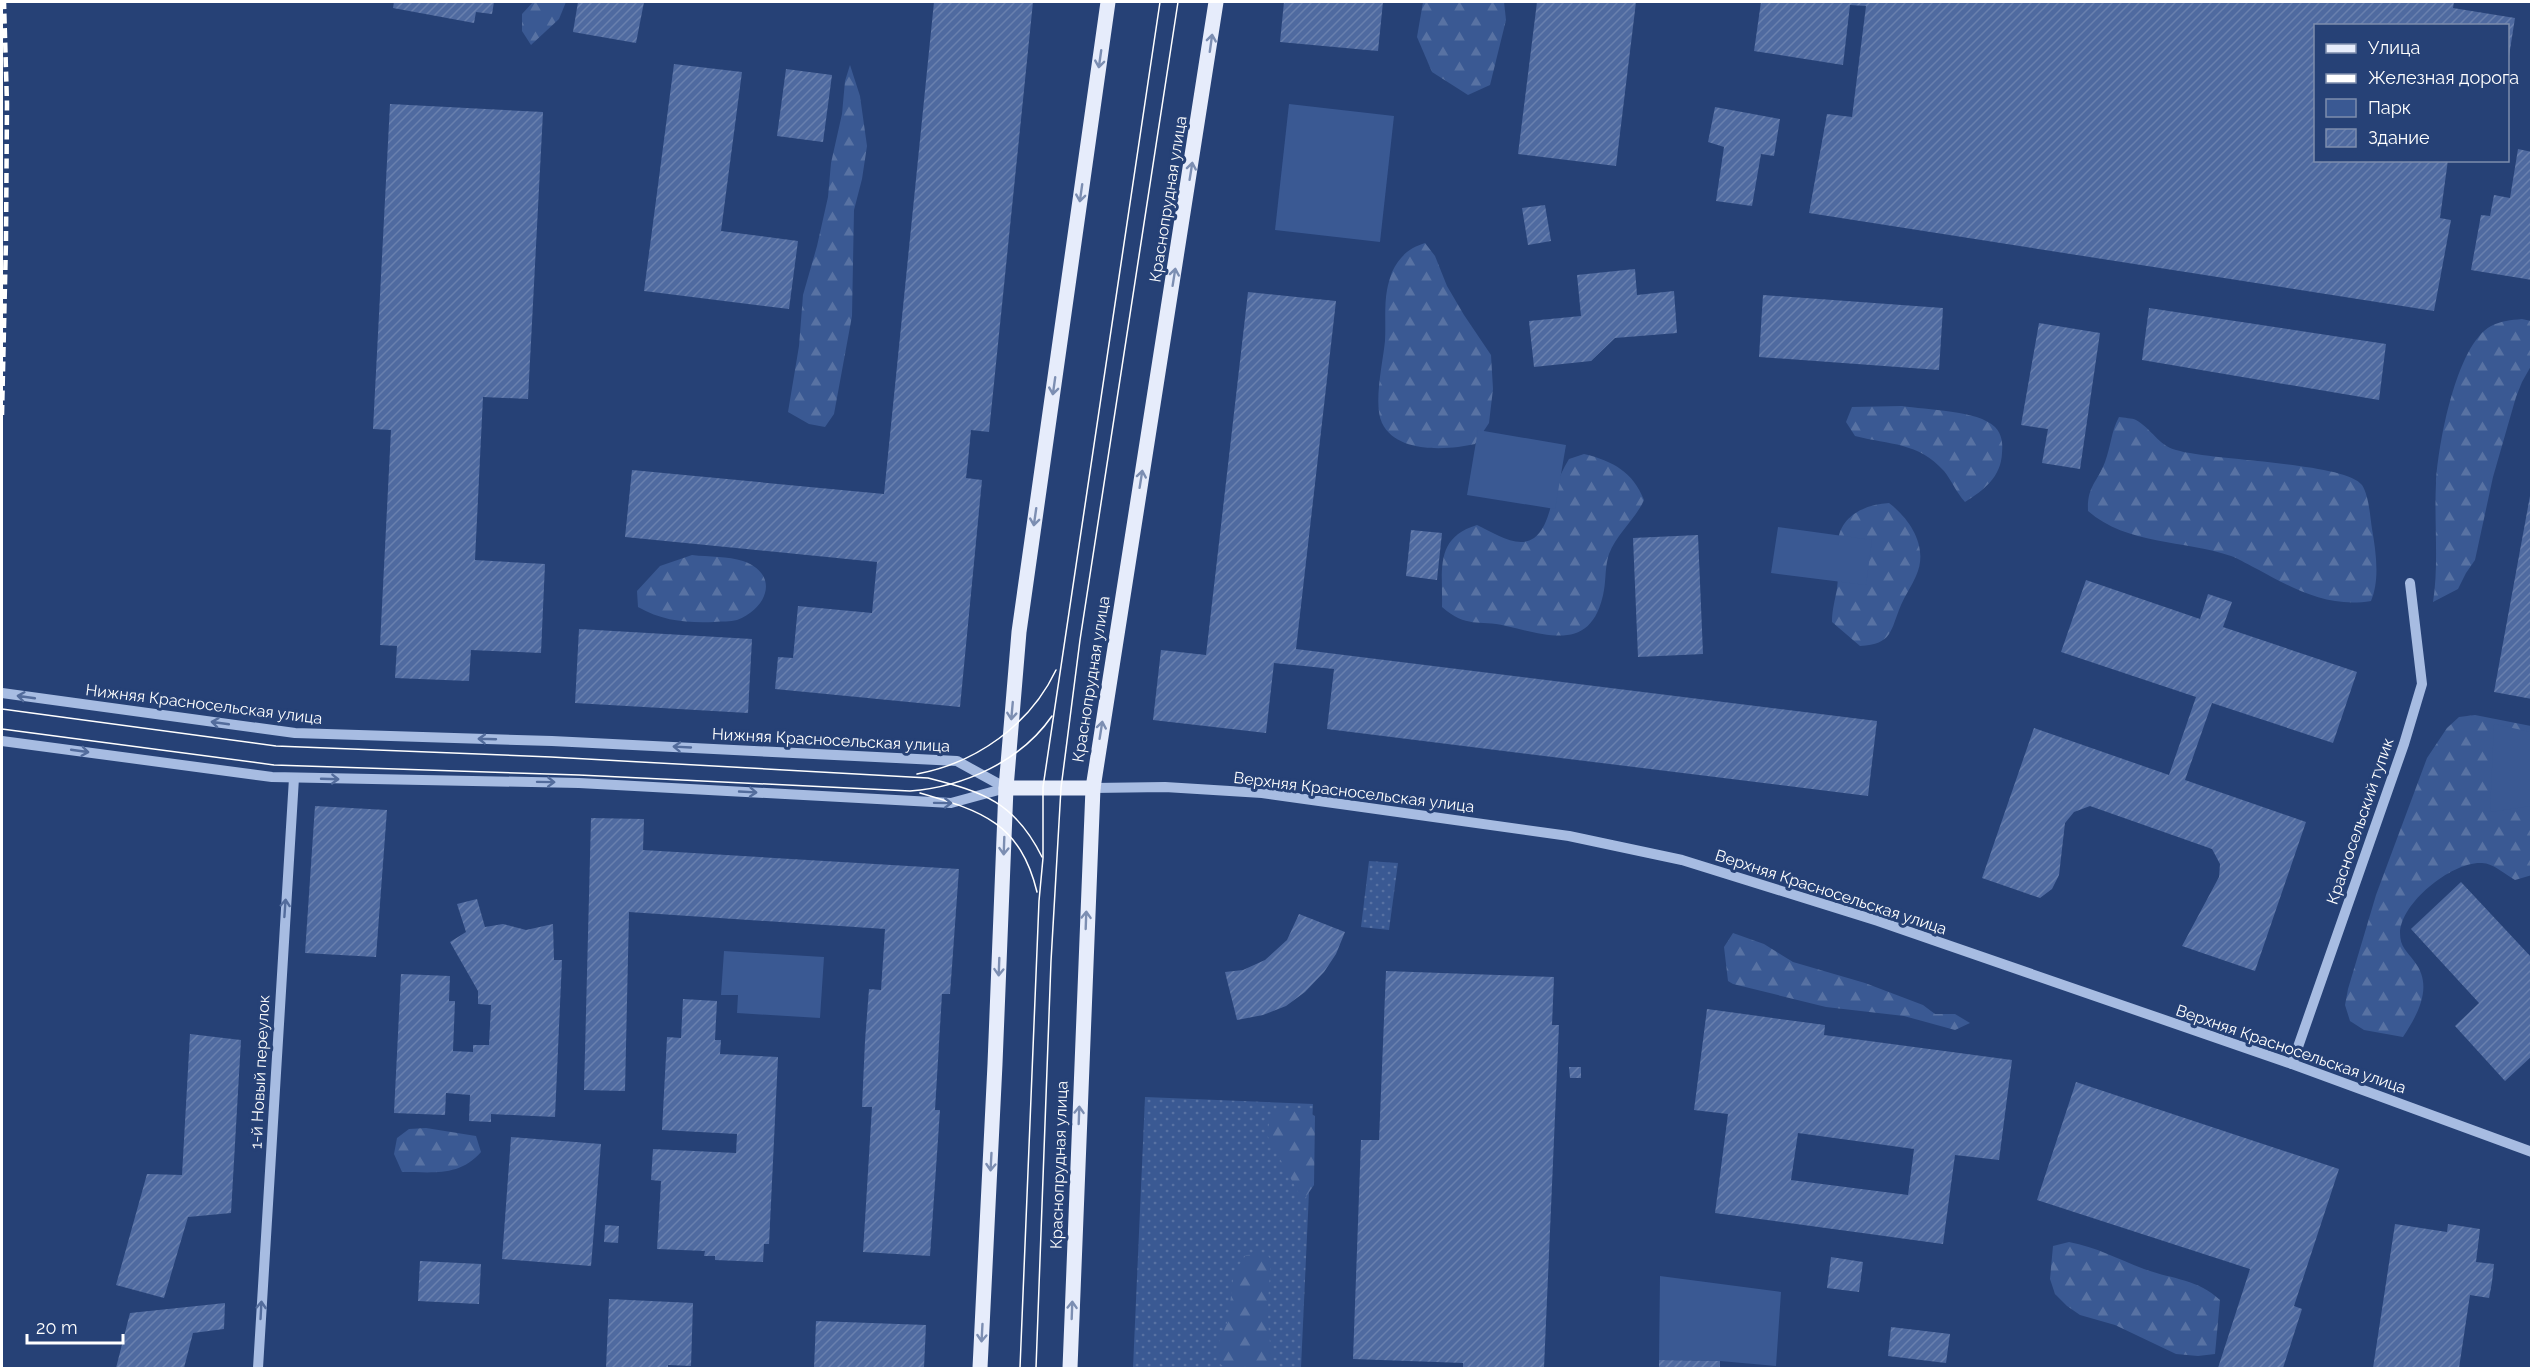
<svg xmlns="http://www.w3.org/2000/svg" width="2533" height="1370" viewBox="0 0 2533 1370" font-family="Raleway,sans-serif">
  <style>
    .grass { fill: url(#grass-dots) }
    .forest { fill: url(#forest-firs) }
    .park { fill: #3a5993 }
    .building { fill: url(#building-hatch); fill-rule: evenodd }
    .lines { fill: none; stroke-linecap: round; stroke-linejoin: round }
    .minor { stroke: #a7bce2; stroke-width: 10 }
    .major { stroke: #e6ecfb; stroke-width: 15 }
    .tram { stroke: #fff; stroke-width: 1.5 }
    .rail { stroke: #fff; stroke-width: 4.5; stroke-dasharray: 10 4.5; stroke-linecap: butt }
    .oneway { stroke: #7c8eb2 }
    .oneway2 { stroke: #536c9c }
    .labels { text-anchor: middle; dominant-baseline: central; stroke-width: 6; stroke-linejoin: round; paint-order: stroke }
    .street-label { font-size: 16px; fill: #fff; stroke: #264176 }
  </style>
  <defs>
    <pattern id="grass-dots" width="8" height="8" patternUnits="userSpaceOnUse" patternTransform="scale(1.5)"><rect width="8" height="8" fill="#3a5993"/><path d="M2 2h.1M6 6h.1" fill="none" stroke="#5872a3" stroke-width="1.8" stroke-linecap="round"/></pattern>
    <pattern id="forest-firs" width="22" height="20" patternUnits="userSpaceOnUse" patternTransform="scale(1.5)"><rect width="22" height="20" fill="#3a5993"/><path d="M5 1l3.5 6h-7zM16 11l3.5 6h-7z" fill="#5872a3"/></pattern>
    <pattern id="building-hatch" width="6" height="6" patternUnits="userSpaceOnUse" patternTransform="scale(1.5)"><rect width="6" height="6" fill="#4f6aa0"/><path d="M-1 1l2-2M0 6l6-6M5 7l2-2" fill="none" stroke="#6980ae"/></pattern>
  </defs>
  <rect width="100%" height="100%" fill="#264176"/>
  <!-- grass -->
  <g class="grass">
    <path d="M1369,861L1398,863L1389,930L1361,927Z"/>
    <path d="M1145,1097L1313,1104L1301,1368H1133Z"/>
  </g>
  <!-- forest -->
  <g class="forest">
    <path d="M533,2H566L559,19L531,45L522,31V14Z"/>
    <path d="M1423,2H1504L1506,20L1490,85L1468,95L1432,72L1417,37Z"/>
    <path d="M850,65L860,96L867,146L862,179L854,210L852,316L834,414L825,427L809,424L788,412L799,346L803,295L817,246L828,197L831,163L842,114L845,81Z"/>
    <path d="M1425,243L1435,256L1447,286L1464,315L1491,355L1493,389L1489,423L1475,444C1448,450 1397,454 1382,423C1373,404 1383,362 1385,341C1386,324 1384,306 1387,290C1388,284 1390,278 1392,272C1400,256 1409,248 1425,243Z"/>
    <path d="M2522,319L2531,321V366L2522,382L2516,397L2493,477L2475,560L2466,573L2458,589L2433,602C2439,565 2434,521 2436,483C2438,445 2456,345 2491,326C2501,321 2511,320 2522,319Z"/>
    <path d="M1902,406C1926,410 1978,410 1995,427C2002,434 2003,444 2002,453C2001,477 1984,490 1965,502C1956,492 1952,481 1944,471C1918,442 1890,445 1855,436L1846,422L1852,407Z"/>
    <path d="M2119,417C2124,418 2132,418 2136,420C2152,429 2158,445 2176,450C2212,461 2345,462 2362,485C2369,496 2370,516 2372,529C2376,552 2380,580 2371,601C2329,608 2295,590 2259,570C2250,566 2240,559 2231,556C2184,540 2127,545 2088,511C2087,486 2097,483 2105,462C2111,446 2111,432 2119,417Z"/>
    <path d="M1584,454C1613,461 1633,472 1644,500C1635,520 1617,533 1609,554C1605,566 1606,578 1604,590C1593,652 1551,636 1506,626C1478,619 1467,629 1442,607C1443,570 1434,538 1477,525C1490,531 1507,542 1521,542C1546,542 1550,507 1555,490C1558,479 1563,469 1569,459Z"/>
    <path d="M1889,503C1911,520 1929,548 1916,576C1912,586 1905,595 1901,605C1890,631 1893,644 1860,646L1832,622C1832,610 1835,600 1837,589C1839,574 1836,557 1838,542C1840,515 1867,504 1889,503Z"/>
    <path d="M692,555C709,557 728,556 743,561C780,574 768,608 737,620C730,622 722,621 714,622C687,623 662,621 638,607L637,591L660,566Z"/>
    <path d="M2475,715L2531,726L2532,875L2515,880C2506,875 2493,863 2482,863C2453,861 2401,902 2400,933C2400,947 2407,951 2414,961C2434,986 2418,1014 2403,1037L2364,1030L2350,1021L2345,1005L2348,989L2376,895L2427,758L2447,728L2459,717Z"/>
    <path d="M1733,933L1764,944L1793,962L1865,983L1923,1005L1935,1014H1955L1970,1023L1955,1030L1904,1016L1826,1007L1733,984L1728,981L1724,947Z"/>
    <path d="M1301,1108L1315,1116L1314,1185L1303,1201L1267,1135L1270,1118L1284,1109Z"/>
    <path d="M426,1128L476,1136L481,1152C459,1177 433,1172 402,1172L394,1154L397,1138L409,1129Z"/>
    <path d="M2069,1242C2096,1247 2118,1259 2144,1269C2171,1279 2198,1279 2220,1300L2215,1354L2198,1356L2176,1354L2115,1325L2080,1315L2067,1306L2055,1294L2050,1279L2053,1246Z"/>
    <path d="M1267,1254L1271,1260C1268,1297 1265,1332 1275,1368H1226L1219,1363L1217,1348L1228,1320L1234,1272L1246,1255Z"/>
  </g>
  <!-- park -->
  <g class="park">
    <path d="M1289,104L1394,116L1380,242L1275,230Z"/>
    <path d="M1478,430L1566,445L1555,509L1467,495Z"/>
    <path d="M1778,527L1872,540L1866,585L1771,573Z"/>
    <path d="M2494,724L2531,732V806L2490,812Z"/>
    <path d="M724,951L824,957L820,1018L737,1013L738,995H721Z"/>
    <path d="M1660,1276L1781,1292L1776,1366L1720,1361L1659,1360Z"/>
  </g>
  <!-- building -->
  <g class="building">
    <path d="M394,2H494L492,14L476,12L474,23L393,8Z"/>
    <path d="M578,2H644L636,43L573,32Z"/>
    <path d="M934,2H1033L989,432L971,430L968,461L966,478L982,480L960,707L775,689L778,657L793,658L798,606L872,613L877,562L625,537L632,470L884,494Z"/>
    <path d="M1284,2H1383L1378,51L1280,42Z"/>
    <path d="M1537,2H1636L1616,166L1518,154Z"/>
    <path d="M1761,2H2454L2453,8L2515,18L2509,56L2508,26H2316V160H2448L2440,218L2451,220L2434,311L1809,213L1827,114L1852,117L1866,6L1850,5L1843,65L1754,51Z"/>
    <path d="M674,64L742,72L721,231L798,241L789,309L644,291Z"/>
    <path d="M786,69L832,75L823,142L777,136Z"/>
    <path d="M390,104L543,112L528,399L483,397L475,560L545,564L541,653L471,650L469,681L395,678L397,646L380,645L391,430L373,429Z"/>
    <path d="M1715,107L1780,119L1774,156L1761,154L1752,206L1716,201L1724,147L1708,142Z"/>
    <path d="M2518,149L2532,152V280L2471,270L2481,215L2490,216L2494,195L2510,198Z"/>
    <path d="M1545,205L1551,241L1528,245L1522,208Z"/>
    <path d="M1635,269L1637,295L1674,291L1677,333L1615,338L1591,361L1534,367L1529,321L1581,316L1577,275Z"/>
    <path d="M1248,292L1336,301L1296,649L1877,721L1868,796L1327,729L1334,669L1274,663L1266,733L1153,720L1161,650L1206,655Z"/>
    <path d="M1763,295L1943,308L1939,370L1759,357Z"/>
    <path d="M2149,308L2386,344L2379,400L2142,360Z"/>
    <path d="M2039,323L2100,333L2080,469L2042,463L2048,429L2021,425Z"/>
    <path d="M2530,496H2532V699L2494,692Z"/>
    <path d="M1411,530L1442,533L1437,580L1406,576Z"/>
    <path d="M1698,535L1703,654L1638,657L1633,538Z"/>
    <path d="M2086,580L2200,619L2208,594L2232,602L2223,627L2357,672L2333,743L2212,703L2185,780L2306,822L2255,971L2182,946L2219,877L2220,864L2212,849L2090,806L2074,812L2065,823L2059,875L2052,889L2040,898L1982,878L2034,728L2169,775L2196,697L2061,652Z"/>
    <path d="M579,629L752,639L748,713L575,703Z"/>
    <path d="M315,806L387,810L376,957L305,953Z"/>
    <path d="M591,818L644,819L643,850L959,869L950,994H942L935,1110H940L930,1256L863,1252L872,1107H862L865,1041L869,989L881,990L885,929L629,912L625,1091L584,1090Z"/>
    <path d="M2461,882L2532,958V1056L2505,1081L2455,1026L2479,1003L2411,929Z"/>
    <path d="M477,899L485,927L503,924L526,930L553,924L554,960H562L555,1117L491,1114V1122L469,1121L470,1095L446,1093L445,1115L394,1113L401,974L450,976L449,1001H455L453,1051L473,1052V1045H489L491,1005L478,1004V991L450,942L466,932L457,904Z"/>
    <path d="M1299,914L1345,932L1336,954L1324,972L1305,992L1286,1006L1263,1015L1237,1020L1225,972L1243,970L1265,960L1287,940Z"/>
    <path d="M1386,971L1554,977L1552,1025H1559L1544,1368H1463V1363L1353,1359L1361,1140H1379Z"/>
    <path d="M683,999L717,1001L715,1040H721L720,1054L778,1057L769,1244H764L763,1262L715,1260V1256H704L705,1251L657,1249L661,1181L651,1180L653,1149L736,1153L737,1134L662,1130L667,1037L681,1038Z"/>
    <path d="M1707,1009L1825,1025L1824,1035L2012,1060L1999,1160L1955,1155L1943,1244L1715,1213L1728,1114L1694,1110ZM1798,1133L1914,1149L1908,1195L1791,1180Z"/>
    <path d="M190,1034L241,1040L231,1213L188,1217L164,1298L116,1285L147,1174L182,1175Z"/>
    <path d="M1569,1067H1581V1078H1570Z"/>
    <path d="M2076,1082L2339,1169L2294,1306L2302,1309L2283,1368H2218L2250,1269L2037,1200Z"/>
    <path d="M511,1137L601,1144L591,1266L502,1259Z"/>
    <path d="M2395,1224L2447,1232L2448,1224L2480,1229L2476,1262L2494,1264L2492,1282L2489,1298L2470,1295L2459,1368H2373Z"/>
    <path d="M605,1225L619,1226L618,1243L604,1242Z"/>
    <path d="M1831,1257L1863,1262L1859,1292L1827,1288Z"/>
    <path d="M420,1261L481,1264L479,1304L418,1301Z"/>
    <path d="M609,1299L693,1303L691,1366L668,1365V1368H606Z"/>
    <path d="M225,1303L224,1329L193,1333L184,1368H116L130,1313Z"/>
    <path d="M816,1321L926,1325L924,1368H814Z"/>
    <path d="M1891,1327L1950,1334L1946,1363L1888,1356Z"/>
    <path d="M1659,1360L1720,1361V1368H1659Z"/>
  </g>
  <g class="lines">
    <!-- minor -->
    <g class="minor">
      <path d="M2,693L295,733L552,741L957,761L1006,788"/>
      <path d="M2,741L272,777L579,783L951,803L1006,788"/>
      <path d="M1093,788L1165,787L1262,793L1569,836L1682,860L1878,921L2292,1064L2532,1152"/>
      <path d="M2292,1064L2404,744L2422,684L2410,583"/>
      <path d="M258,1368L294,778"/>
    </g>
    <!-- major -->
    <g class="major">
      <path d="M1006,788H1093"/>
      <path d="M980,1368L995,1064L1006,788L1019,632L1108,2"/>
      <path d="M1070,1368L1093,788L1216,2"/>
    </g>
    <!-- tram -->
    <g class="tram">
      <path d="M2,709L276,746L551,757L928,778C983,792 1015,802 1042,857"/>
      <path d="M2,729L274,765L579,775L910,791C964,787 1021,761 1052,716"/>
      <path d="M917,774C976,763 1030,725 1056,670"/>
      <path d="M920,793C982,811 1020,823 1037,892"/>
      <path d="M1020,1368L1039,901L1043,858V787L1160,2"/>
      <path d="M1036,1368L1051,961L1061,788L1080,640L1178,2"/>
    </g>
    <!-- rail -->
    <path class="rail" d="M2,415L6,240L7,104L4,2"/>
  </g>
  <!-- one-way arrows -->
  <defs><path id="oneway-shaft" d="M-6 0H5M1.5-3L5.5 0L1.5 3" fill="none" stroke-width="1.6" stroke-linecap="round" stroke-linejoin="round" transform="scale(1.5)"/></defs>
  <g class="oneway">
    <use href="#oneway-shaft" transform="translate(1211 43) rotate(-82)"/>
    <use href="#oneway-shaft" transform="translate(1100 59) rotate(98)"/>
    <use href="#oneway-shaft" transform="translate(1191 171) rotate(-81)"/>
    <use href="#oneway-shaft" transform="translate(1081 193) rotate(98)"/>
    <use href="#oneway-shaft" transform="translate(1174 277) rotate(-81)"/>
    <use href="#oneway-shaft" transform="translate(1054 386) rotate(98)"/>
    <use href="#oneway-shaft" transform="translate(1141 479) rotate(-81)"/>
    <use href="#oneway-shaft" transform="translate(1035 517) rotate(98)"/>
    <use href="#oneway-shaft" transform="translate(1012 711) rotate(95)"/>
    <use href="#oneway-shaft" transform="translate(1101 730) rotate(-81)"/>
    <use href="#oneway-shaft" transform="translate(1004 846) rotate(92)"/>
    <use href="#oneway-shaft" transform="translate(1086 920) rotate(-88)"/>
    <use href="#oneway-shaft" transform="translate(999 967) rotate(92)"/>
    <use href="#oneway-shaft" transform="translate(1079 1115) rotate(-88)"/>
    <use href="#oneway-shaft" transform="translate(991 1162) rotate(93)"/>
    <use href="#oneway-shaft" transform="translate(1072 1310) rotate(-88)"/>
    <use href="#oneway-shaft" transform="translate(982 1333) rotate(93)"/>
  </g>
  <g class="oneway2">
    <use href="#oneway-shaft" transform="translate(26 697) rotate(-172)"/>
    <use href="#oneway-shaft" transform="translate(220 723) rotate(-172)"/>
    <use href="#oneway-shaft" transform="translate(487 739) rotate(-178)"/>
    <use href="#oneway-shaft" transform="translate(682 747) rotate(-177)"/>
    <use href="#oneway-shaft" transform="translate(80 751) rotate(8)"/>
    <use href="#oneway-shaft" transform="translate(330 779) rotate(2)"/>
    <use href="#oneway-shaft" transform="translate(546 782) rotate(1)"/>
    <use href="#oneway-shaft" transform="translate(748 792) rotate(3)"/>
    <use href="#oneway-shaft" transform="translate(943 803) rotate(1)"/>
    <use href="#oneway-shaft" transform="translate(285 908) rotate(-86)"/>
    <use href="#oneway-shaft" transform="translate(261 1310) rotate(-87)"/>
  </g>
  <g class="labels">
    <!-- street labels -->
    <g class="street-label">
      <text transform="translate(1168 199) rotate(-81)">Краснопрудная улица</text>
      <text transform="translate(1091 679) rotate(-81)">Краснопрудная улица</text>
      <text transform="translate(204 704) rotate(7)">Нижняя Красносельская улица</text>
      <text transform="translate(831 740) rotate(3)">Нижняя Красносельская улица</text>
      <text transform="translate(1354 792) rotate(7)">Верхняя Красносельская улица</text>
      <text transform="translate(2360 821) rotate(-71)">Красносельский тупик</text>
      <text transform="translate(1831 892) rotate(18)">Верхняя Красносельская улица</text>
      <text transform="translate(2291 1049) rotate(19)">Верхняя Красносельская улица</text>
      <text transform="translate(260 1072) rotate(-87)">1-й Новый переулок</text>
      <text transform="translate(1059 1165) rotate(-88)">Краснопрудная улица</text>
    </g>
  </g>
  <!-- border -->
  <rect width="2533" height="1370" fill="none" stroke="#ffffff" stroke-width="6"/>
  <!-- legend -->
  <rect x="2314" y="24" width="195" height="138" fill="#264176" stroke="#7d8dad" stroke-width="1.5"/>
  <rect x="2326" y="44" width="30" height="9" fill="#e6ecfb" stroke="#7d8dad" stroke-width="1.5"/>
  <text x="2368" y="54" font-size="18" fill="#ffffff">Улица</text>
  <rect x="2326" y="74" width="30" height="9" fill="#ffffff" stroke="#7d8dad" stroke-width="1.5"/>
  <text x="2368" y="84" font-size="18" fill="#ffffff">Железная дорога</text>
  <rect x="2326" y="99" width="30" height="18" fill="#3a5993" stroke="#7d8dad" stroke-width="1.5"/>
  <text x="2368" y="114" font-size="18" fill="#ffffff">Парк</text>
  <rect x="2326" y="129" width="30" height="18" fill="url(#building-hatch)" stroke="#7d8dad" stroke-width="1.5"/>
  <text x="2368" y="144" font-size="18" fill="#ffffff">Здание</text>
  <!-- scale -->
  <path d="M27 1334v9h96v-9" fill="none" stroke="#ffffff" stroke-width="3"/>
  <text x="36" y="1334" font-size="18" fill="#ffffff" stroke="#264176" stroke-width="4.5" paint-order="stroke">20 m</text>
</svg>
